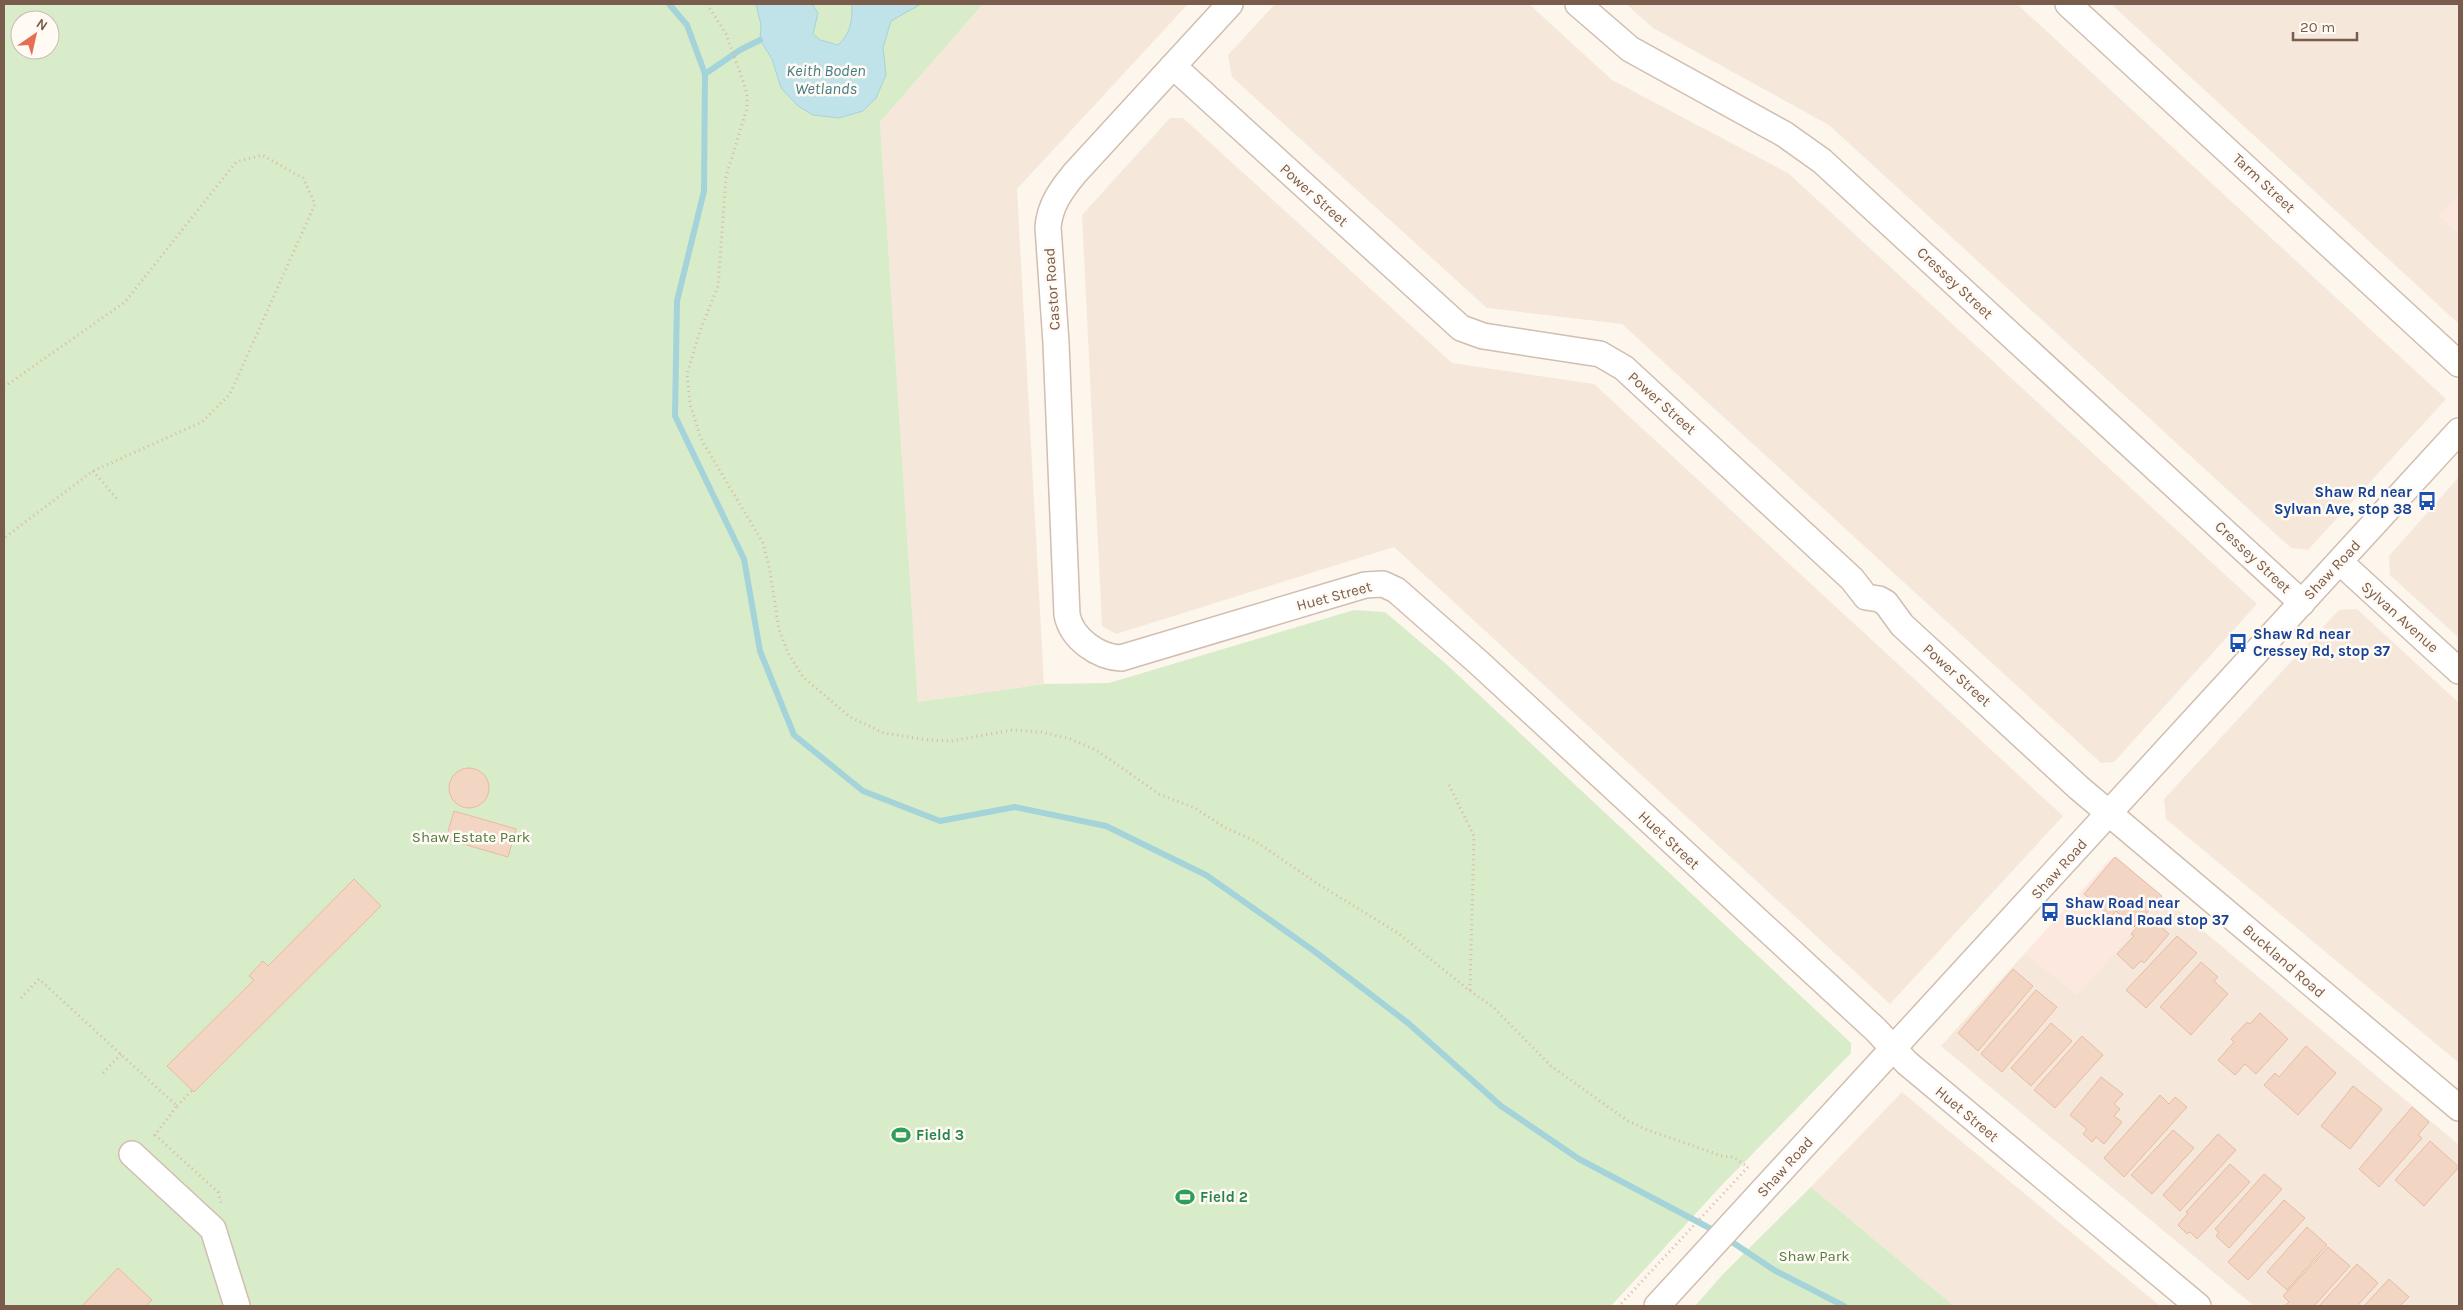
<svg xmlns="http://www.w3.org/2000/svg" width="2463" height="1310" viewBox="0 0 2463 1310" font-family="Karla,sans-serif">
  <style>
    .residential { fill: #f5e8da }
    .commercial { fill: #fde8e0 }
    .green { fill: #d8ecc9; fill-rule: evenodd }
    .water { fill: #bfe3e8; stroke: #a5d3da }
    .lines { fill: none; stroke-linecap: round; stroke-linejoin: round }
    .stream { stroke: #a5d3da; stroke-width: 6 }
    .building { fill: #f3d5c3; stroke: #e6bba3 }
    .minor-casing { stroke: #d1beb0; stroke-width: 28 }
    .path { stroke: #d9b8a5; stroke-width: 3; stroke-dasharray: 1 4; stroke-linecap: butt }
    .minor { stroke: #fff; stroke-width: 25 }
    .labels { text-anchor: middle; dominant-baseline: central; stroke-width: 5; stroke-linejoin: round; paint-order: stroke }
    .street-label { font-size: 15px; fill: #7a5c4d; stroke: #fffaf3 }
    .transit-label { font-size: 15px; font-weight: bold; fill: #164399; stroke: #fffaf3; text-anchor: start }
    .park-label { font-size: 15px; fill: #537a41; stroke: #fffaf3 }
    .leisure-label { font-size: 15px; font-weight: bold; fill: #27864d; stroke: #fffaf3; text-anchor: start }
    .water-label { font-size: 16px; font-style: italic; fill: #437c86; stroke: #fffaf3 }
  </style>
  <rect width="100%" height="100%" fill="#fdf6ec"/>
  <!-- residential -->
  <g class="residential">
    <path d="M983,4H1188L1017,189L1044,684L918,702L880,122Z"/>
    <path d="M1275,4H1529L1612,80L1788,173L2257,604L2114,762L2101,763L1622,324L1487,308L1232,77L1228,55Z"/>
    <path d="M1626,4H2017L2446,399L2308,550L2291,548L1829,125L1653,28Z"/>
    <path d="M2111,4H2459V195L2440,216L2459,234V324Z"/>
    <path d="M1170,118H1183L1452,363L1594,384L2063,816L1890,1004L1394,547L1116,634L1102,626L1082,215Z"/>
    <path d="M2459,477V638L2390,575L2389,556Z"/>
    <path d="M2357,609L2459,703V1063L2166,819L2164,799L2339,610Z"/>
    <path d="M2163,897L2459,1145V1306H2254L1941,1046L2025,953L2077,994Z"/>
    <path d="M1902,1092L2160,1306H1954L1811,1187Z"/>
  </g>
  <!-- commercial -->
  <g class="commercial">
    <path d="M2459,195V234L2440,216Z"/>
    <path d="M2117,857L2163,897L2077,994L2025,953L2111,858Z"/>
  </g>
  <!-- green -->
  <g class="green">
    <path d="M4,4H983L880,122L918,702L1044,684L1109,683L1354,610L1385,612L1445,663L1851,1043V1053L1720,1187L1611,1306H4ZM20,20H50V50H20Z"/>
    <path d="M1811,1187L1954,1306H1695L1724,1273Z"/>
  </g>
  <!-- water -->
  <path class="water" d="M756,4H812L818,13L813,34L820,40L838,45C851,33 852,21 852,4H921L891,21L883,48L886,75L876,98L863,111L839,118L813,115L798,106L781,88L772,59L760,40L761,25Z"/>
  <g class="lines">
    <!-- stream -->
    <g class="stream">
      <path d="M669,4L687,25L705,74L704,191L677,301L675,416L744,559L760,651L794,735L863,791L940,821L1015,807L1106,826L1206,875L1314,951L1408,1023L1501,1106L1579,1159L1717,1232"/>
      <path d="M705,74L740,50L760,40"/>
      <path d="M1726,1238L1774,1270L1844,1306"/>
    </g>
  </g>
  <!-- building -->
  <g class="building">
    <circle cx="469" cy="788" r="20"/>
    <path d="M454,811L516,829L508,857L446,839Z"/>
    <path d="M2115,857L2162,896L2134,927L2116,911L2111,917L2084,894Z"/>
    <path d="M354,879L381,906L194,1092L167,1066L254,980L249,976L263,961L268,966Z"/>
    <path d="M2148,915L2169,934L2144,963L2141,961L2133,969L2117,954L2134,936L2131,934Z"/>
    <path d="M2177,936L2197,953L2146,1008L2126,990Z"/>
    <path d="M2201,962L2218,977L2214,981L2228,994L2191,1035L2160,1007Z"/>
    <path d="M2013,969L2033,986L1978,1051L1958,1033Z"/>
    <path d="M2036,990L2057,1007L2002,1072L1981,1054Z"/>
    <path d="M2260,1013L2288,1039L2256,1074L2245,1064L2235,1075L2218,1060L2234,1042L2231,1039L2247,1022L2250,1024Z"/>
    <path d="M2051,1023L2072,1041L2031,1086L2011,1068Z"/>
    <path d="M2082,1036L2103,1055L2055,1108L2034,1090Z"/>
    <path d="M2306,1046L2336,1073L2298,1115L2264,1085L2275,1073L2279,1077Z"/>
    <path d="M2101,1077L2123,1094L2114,1104L2120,1109L2114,1116L2122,1122L2104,1144L2096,1137L2092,1142L2083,1134L2087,1129L2070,1115Z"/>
    <path d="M2353,1086L2382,1109L2350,1149L2321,1126Z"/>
    <path d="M2160,1095L2169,1104L2175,1097L2187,1107L2124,1177L2104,1158Z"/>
    <path d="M2412,1107L2429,1122L2418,1135L2422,1138L2379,1187L2359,1169Z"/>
    <path d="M2173,1130L2194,1148L2152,1194L2131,1175Z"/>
    <path d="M2218,1134L2236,1150L2180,1211L2163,1195Z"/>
    <path d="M2430,1141L2459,1167L2424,1206L2395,1180Z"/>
    <path d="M2230,1164L2250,1182L2197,1239L2190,1232L2187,1234L2178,1225L2188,1213L2186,1212Z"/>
    <path d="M2264,1174L2282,1189L2229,1248L2216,1236L2219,1232L2215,1229Z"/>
    <path d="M2284,1200L2305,1218L2248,1280L2228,1262Z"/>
    <path d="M2307,1227L2327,1245L2287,1290L2267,1272Z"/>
    <path d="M2328,1247L2350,1266L2314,1306H2284L2289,1302L2283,1296Z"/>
    <path d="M2357,1264L2378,1283L2357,1306H2319Z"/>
    <path d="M118,1268L152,1300L146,1306H82Z"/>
    <path d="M2389,1279L2409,1297L2400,1306H2364Z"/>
  </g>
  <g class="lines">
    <!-- minor casing -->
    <g class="minor-casing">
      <g id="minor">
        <path d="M1230,4L1075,173C1061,190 1050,205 1048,227L1056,343L1067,615C1072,639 1098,657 1121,658L1365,585L1383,584L1396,590L1478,662L1876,1030L1907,1063L2198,1306"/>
        <path d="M1578,4L1630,49L1784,134L1822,161L2302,603"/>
        <path d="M2068,4L2459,364"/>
        <path d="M1173,66L1461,328L1483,336L1600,354L1624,368L1852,579L1866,597L1879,599L1886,603L1902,625L2079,788L2459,1108"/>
        <path d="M2340,562L2459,671"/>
        <path d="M132,1154L213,1229L237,1306"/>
        <path d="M1657,1306L2459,431"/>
      </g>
    </g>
    <!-- path -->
    <g class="path">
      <path d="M707,4L726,34L742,78L747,94V108L726,177L718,286L700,331L687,374L690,404L701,439L763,543L769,566L779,629L788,653L803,677L850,717L884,733L928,740L951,741L1012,730L1041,732L1068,738L1096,750L1159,794L1195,808L1224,827L1255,841L1318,884L1398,933L1470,991L1493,1007L1551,1066L1628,1121L1645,1129L1722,1156L1733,1157L1748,1167L1619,1306"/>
      <path d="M4,387L125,302L236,162L262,155L303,178L315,204L230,394L202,422L93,471L4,538"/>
      <path d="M93,471L119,501"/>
      <path d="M4,613H6"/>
      <path d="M1449,785L1474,836L1470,991"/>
      <path d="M21,998L39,979L177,1106L155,1135L218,1192L222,1206"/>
      <path d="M103,1073L121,1054"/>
      <path d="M177,1106L192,1090"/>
    </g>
    <!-- minor -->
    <use href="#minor" class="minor"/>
  </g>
  <!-- icons -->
  <defs>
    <g id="bus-bare" transform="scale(1.5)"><path d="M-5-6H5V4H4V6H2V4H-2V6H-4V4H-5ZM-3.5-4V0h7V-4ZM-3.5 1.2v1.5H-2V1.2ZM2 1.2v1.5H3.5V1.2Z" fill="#1a4fb4" stroke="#fffaf3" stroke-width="2.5" paint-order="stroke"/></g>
    <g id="stadium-bare" transform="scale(1.5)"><path d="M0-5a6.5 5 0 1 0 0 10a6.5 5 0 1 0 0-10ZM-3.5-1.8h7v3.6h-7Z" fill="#2e9e5b" stroke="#fffaf3" stroke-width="2.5" paint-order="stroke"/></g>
  </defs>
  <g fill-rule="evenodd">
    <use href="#bus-bare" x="2427" y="501"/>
    <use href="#bus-bare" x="2238" y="643"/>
    <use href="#bus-bare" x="2050" y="912"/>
    <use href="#stadium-bare" x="901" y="1135"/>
    <use href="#stadium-bare" x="1185" y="1197"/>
  </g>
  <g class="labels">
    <!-- street labels -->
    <g class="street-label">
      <text transform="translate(2264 183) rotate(43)">Tarm Street</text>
      <text transform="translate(1314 195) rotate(42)">Power Street</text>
      <text transform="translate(1955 283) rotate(43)">Cressey Street</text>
      <text transform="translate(1052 289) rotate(-94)">Castor Road</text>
      <text transform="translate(1662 403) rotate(42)">Power Street</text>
      <text transform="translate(2253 557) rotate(43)">Cressey Street</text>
      <text transform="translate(2332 570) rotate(-47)">Shaw Road</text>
      <text transform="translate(1334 596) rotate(-15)">Huet Street</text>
      <text transform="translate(2400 617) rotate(42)">Sylvan Avenue</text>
      <text transform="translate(1957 675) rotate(42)">Power Street</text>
      <text transform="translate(1669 840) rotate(43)">Huet Street</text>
      <text transform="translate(2059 869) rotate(-48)">Shaw Road</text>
      <text transform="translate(2284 961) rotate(41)">Buckland Road</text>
      <text transform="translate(1967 1114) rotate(40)">Huet Street</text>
      <text transform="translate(1785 1167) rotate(-48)">Shaw Road</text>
    </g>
    <!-- transit labels -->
    <g class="transit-label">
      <text x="2412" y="492" text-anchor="end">Shaw Rd near<tspan x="2412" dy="17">Sylvan Ave, stop 38</tspan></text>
      <text x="2253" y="634">Shaw Rd near<tspan x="2253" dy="17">Cressey Rd, stop 37</tspan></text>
      <text x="2065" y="903">Shaw Road near<tspan x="2065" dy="17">Buckland Road stop 37</tspan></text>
    </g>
    <!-- park labels -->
    <g class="park-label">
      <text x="471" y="837">Shaw Estate Park</text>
      <text x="1814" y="1256">Shaw Park</text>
    </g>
    <!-- leisure labels -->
    <g class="leisure-label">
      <text x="916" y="1135">Field 3</text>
      <text x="1200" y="1197">Field 2</text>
    </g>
    <!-- water labels -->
    <g class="water-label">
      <text x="826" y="70">Keith Boden<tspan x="826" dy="18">Wetlands</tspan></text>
    </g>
  </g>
  <!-- border -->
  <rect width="2463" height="1310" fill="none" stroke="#7a5c4d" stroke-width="10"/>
  <!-- north arrow -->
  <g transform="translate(35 35) rotate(34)"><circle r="24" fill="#fffaf3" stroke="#cabbb1"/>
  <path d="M0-4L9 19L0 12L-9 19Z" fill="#e76f51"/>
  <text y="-8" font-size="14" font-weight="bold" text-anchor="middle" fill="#7a5c4d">N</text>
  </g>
  <!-- scale -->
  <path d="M2293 32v8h64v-8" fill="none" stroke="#7a5c4d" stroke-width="2.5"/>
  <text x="2300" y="32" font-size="15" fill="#7a5c4d" stroke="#fffaf3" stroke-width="4" paint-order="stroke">20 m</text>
</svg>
